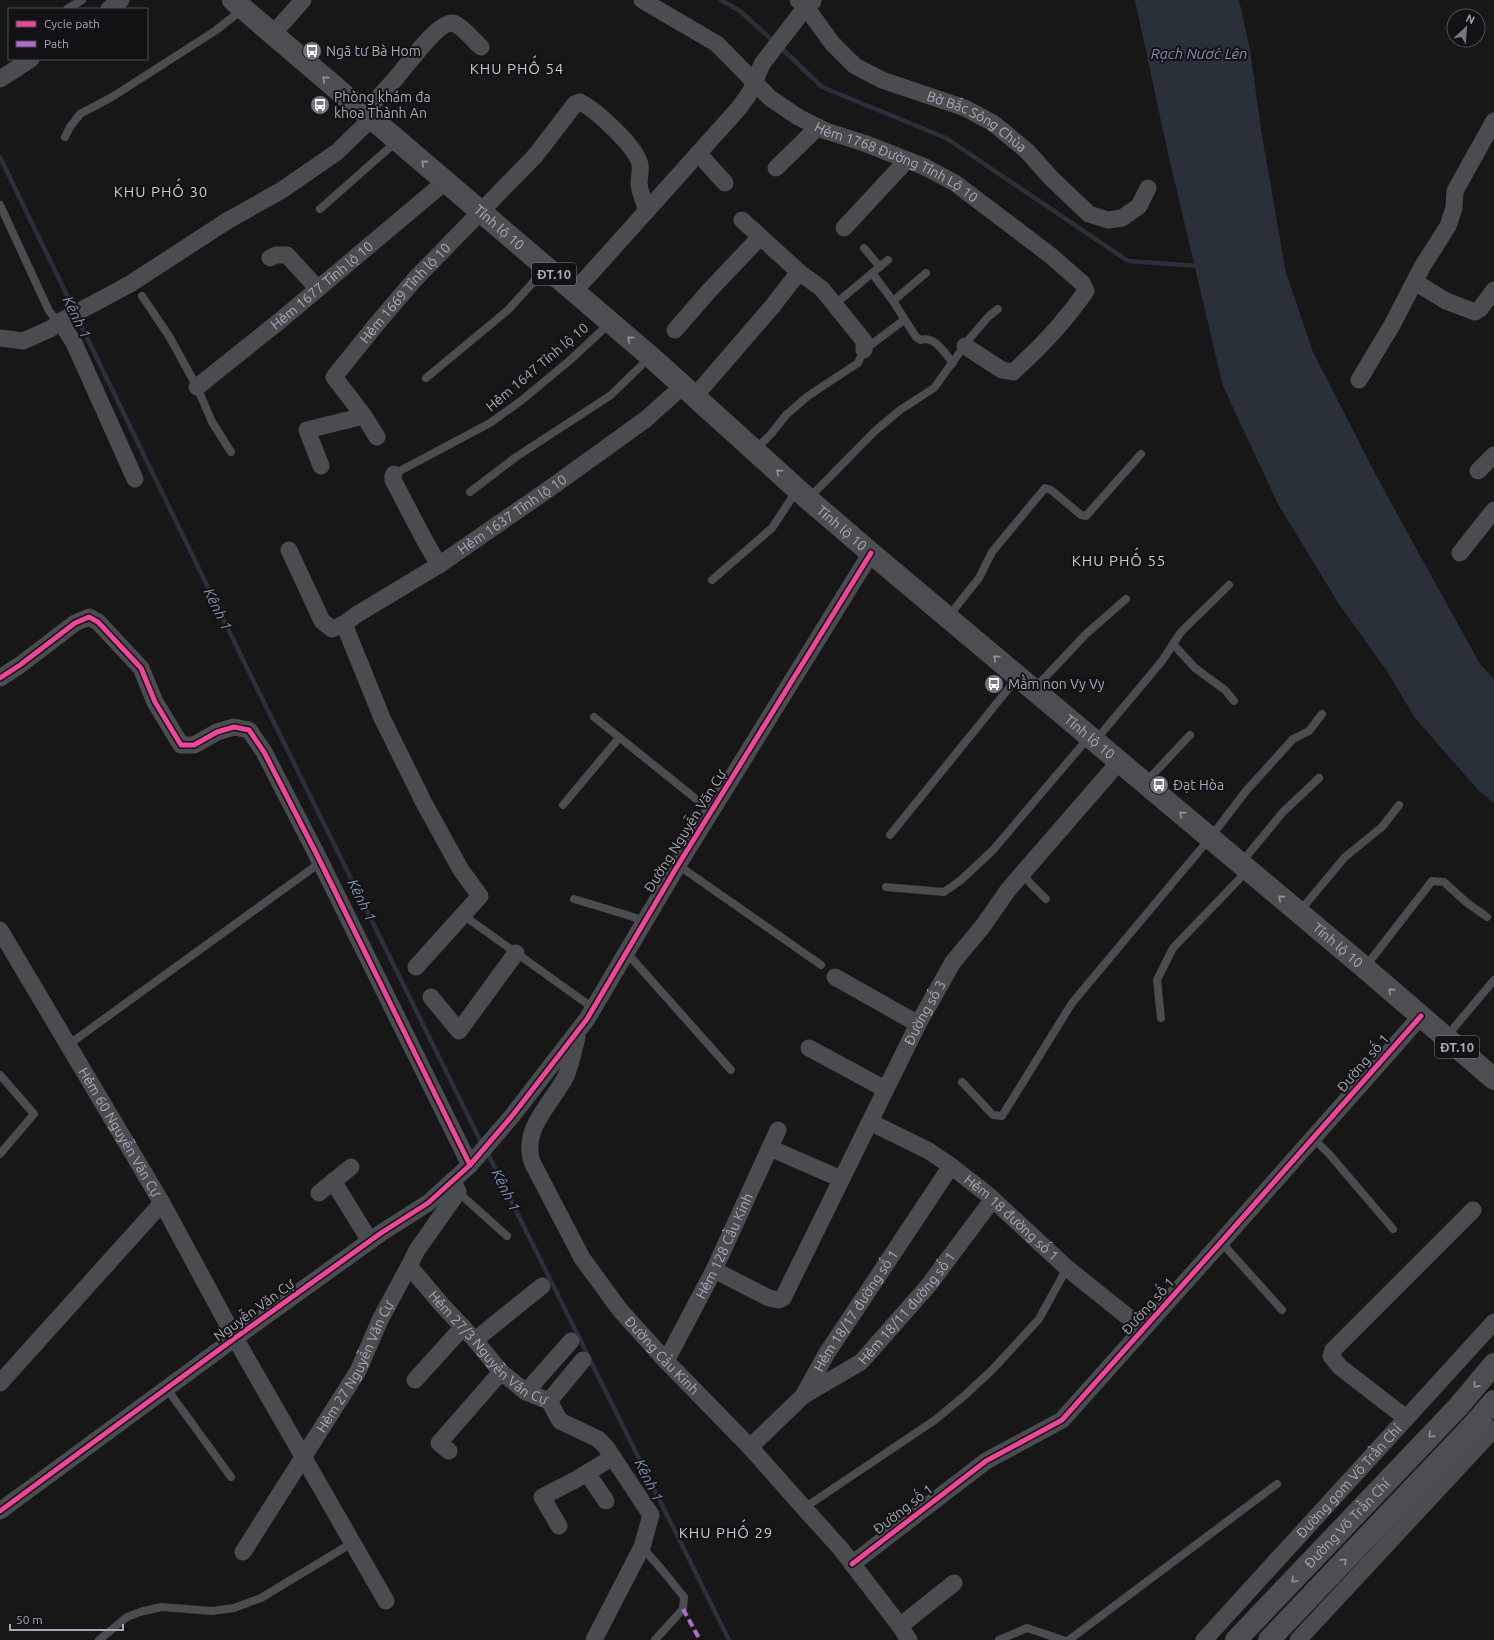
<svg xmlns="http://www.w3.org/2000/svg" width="1494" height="1640" viewBox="0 0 1494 1640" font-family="Ubuntu,sans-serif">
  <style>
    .water { fill: #2a303a }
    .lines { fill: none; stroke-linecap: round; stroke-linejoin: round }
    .stream { stroke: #2a303a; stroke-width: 4.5 }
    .lane { stroke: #4b4c50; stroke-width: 8 }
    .street { stroke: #4b4c50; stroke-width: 17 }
    .primary { stroke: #4e4e52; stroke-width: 22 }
    .highway { stroke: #4e4e52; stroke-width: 22 }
    .quiet { stroke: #b06ccc; stroke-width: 4; stroke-dasharray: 8 4; stroke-linecap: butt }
    .cycleway-casing { stroke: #121113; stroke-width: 8 }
    .cycleway { stroke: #ed469a; stroke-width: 5 }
    .oneway { stroke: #92939f }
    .labels { text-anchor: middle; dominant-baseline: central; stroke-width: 4; stroke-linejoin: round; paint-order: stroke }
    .shield { fill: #121113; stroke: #7b7c87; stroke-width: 1 }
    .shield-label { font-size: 13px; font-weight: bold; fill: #a8aab9 }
    .poi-label { font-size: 14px; fill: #a8aab9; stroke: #121113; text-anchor: start }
    .street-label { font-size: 14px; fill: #a8aab9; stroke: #121113 }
    .water-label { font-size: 15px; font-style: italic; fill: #7e91b4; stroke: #121113 }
    .neighbourhood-label { font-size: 15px; letter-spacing: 1px; fill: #c9cad5; stroke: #121113 }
  </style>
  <rect width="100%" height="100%" fill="#171717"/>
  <!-- water -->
  <path class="water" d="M1135,0H1239L1250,50L1262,136L1286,273L1313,352L1379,481L1480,664L1494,679V803L1479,791L1415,718L1387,671L1339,604L1278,504L1223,386L1167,149Z"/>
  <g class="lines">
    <!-- stream -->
    <g class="stream">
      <path d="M721,0L740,11L774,42"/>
      <path d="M780,47L822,87L946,138L1128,261L1199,266"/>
      <path d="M0,157L74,310"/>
      <path d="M77,317L248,670L482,1144"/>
      <path d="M487,1152L729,1640"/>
    </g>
    <!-- lane -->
    <g class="lane">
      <path d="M67,9L82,0"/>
      <path d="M65,137L70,127L80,114L112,97L215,31L243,9"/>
      <path d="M0,205L49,311L59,323"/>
      <path d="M320,209L397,141"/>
      <path d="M864,248L880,267"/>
      <path d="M872,273L893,301"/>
      <path d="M926,273L893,301L916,337L921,340C935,335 945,354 953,363"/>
      <path d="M142,296L169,336L197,387L212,422L231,452"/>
      <path d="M835,304L888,260"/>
      <path d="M426,378L508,310L546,268"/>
      <path d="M755,450L771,434L786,415L808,396L858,363L864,350L904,320"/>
      <path d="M394,474L490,423L522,400L569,361L610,323"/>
      <path d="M470,492L516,457L611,395L650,357"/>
      <path d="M809,498L875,431L900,410L934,388L970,338L989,316L998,309"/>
      <path d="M712,580L772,528L797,490"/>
      <path d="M948,617L979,578L992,552L1045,488L1051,490L1081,515L1086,516L1141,454"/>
      <path d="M1173,644L1195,668L1225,690L1234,701"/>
      <path d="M1034,689L1086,634L1126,599"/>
      <path d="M594,717L711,811"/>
      <path d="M1095,741L1162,661L1181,632L1229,585"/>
      <path d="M1145,783L1190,735"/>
      <path d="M563,805L619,738"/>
      <path d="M890,835L1018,677"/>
      <path d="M1241,863L1283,812L1319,778"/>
      <path d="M678,865L821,965"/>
      <path d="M1023,873L1030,883L1046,899"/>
      <path d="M886,887L944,892L961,880L993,850L1089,737"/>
      <path d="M574,899L627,915L644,921"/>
      <path d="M1299,912L1345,857L1382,827L1399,805"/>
      <path d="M463,915L593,1008"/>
      <path d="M626,952L731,1070"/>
      <path d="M1366,966L1432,881L1444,882L1466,902L1487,917"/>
      <path d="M1161,1018L1157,980L1173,948L1247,871"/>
      <path d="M1447,1036L1494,980"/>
      <path d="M68,1045L321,862"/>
      <path d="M0,1075L34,1114L0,1154"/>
      <path d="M962,1082L993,1115L1002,1116L1072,1003L1210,838L1246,791L1293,739L1309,731L1322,714"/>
      <path d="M1313,1138L1330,1155L1393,1229"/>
      <path d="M458,1192L507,1236"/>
      <path d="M1221,1242L1282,1310"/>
      <path d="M167,1389L231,1477"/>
      <path d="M804,1508L935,1420L964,1396L992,1370L1039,1319L1067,1268"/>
      <path d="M642,1547L663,1571L684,1597L683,1609L655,1640"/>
      <path d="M99,1640L127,1617L140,1612L161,1607L212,1611L234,1608L261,1598L352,1543"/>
      <path d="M999,1640L1027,1628L1063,1640"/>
      <path d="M1069,1640L1277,1484"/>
    </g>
    <!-- street -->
    <g class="street">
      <path id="s1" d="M642,0L717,44L770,98L798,117L826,131L864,143L925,167L955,183L1050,255L1082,283L1086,291C1066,320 1040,348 1013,372L1002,370L965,346"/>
      <path id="s2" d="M798,0L811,14L832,43L855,66L882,80L965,108L993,123L1027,151L1051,178L1089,214L1108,220L1122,218L1139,206L1148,188"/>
      <path d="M109,9L121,0"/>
      <path d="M273,34L303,0"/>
      <path d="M0,79L31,59"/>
      <path d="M364,112C375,101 386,90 396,78C406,67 438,21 453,23C461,25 475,42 481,47"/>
      <path d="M698,153L725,183"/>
      <path d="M776,168L818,127"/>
      <path d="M742,220L799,272L822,289L864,341V350"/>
      <path d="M844,228L907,160"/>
      <path d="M270,258L276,255H287L318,289"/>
      <path d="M1415,282L1446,301L1475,312L1480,309L1494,290"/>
      <path d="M574,291L590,274L739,108L751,91L762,64L805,8L813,1"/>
      <path d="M59,323L65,329L74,343L135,479"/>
      <path d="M675,330L708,292L760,237"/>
      <path d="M0,338L23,341L50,329L61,321L130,284L227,221L282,190L337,152L372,118"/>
      <path d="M1359,380L1392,325L1422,267L1448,226L1454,208L1455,191L1494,121"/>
      <path id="s3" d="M197,387L282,319L446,181"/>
      <path d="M695,396L771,308L799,272"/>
      <path id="s4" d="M377,437L364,416L334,377L375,326L415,279L535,156L575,104L580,102C596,110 637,147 640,165C641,171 639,178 639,184C640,193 644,202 647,211"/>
      <path d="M321,466L307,430L364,416"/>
      <path d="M1478,471L1494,455"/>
      <path d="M394,474L393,476V480L425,541L439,565"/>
      <path id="s5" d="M289,550L322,621L332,629L344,624L356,615L439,565L556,484L646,419L683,386"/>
      <path d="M1460,553L1494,510"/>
      <path d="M344,624L382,718L424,803L461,870L480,896L416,967"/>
      <path d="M0,678L20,665L75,623L89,617L98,622L141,668L155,702L181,745H194L217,732L234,727L249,730L264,752L317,855L470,1165"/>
      <path id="s6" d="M0,930L162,1203L235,1338L386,1601"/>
      <path d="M835,977L918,1024"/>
      <path d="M431,997L459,1031L516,953"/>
      <path id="s7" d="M577,1037C574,1050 571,1064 566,1076C552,1104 521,1128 532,1162L582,1258L620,1310L666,1361L750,1447L804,1508L841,1549L900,1626L909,1640"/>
      <path d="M809,1048L885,1089"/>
      <path id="s8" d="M870,1122L929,1151L951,1166L987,1194L1067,1268L1143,1329"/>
      <path d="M770,1148L841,1179"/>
      <path d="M333,1181L370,1241"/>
      <path d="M319,1193L351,1167"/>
      <path id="s9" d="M409,1266L442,1305L475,1340L501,1372L526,1392L549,1401L560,1421L598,1439L606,1447L651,1515L642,1547L594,1640"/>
      <path id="s10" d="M714,1270L769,1298L779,1300L783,1298L918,1024L953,962L983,926L1008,890L1119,762"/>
      <path d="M475,1340L542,1286"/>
      <path id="s11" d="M666,1361L714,1270L778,1130"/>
      <path d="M415,1380L463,1327"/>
      <path d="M0,1383L162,1203"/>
      <path d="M526,1392L571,1341"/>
      <path id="s12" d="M803,1396L861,1362L928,1286L993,1199"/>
      <path d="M549,1401L583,1360"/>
      <path d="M1406,1418L1340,1367L1331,1356L1333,1350L1473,1210"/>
      <path id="s13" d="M750,1447L803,1396L827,1353L951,1166"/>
      <path d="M449,1451L439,1443L501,1372"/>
      <path d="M587,1473L606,1501"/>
      <path d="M0,1511L235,1338L381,1233L428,1203L470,1165L512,1116L587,1019L678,865L871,553"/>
      <path d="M559,1526L542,1497L577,1479L613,1457"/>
      <path id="s14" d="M243,1552L358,1371L380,1320L409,1266L417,1250L458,1192L453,1180"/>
      <path d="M852,1564L986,1461L1062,1420L1221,1242L1421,1016"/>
      <path d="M900,1626L954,1583"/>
      <path id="s15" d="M1204,1640L1494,1322"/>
      <path d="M1298,1640L1494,1429"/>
    </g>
    <!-- primary -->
    <path class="primary" id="s16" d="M233,0L651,357L808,499L871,553L1365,968L1494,1079"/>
    <!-- highway -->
    <g class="highway">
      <path id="s17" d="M1236,1640L1458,1407L1494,1364"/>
      <path d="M1269,1640L1476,1422L1494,1401"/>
    </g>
    <!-- quiet -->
    <path class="quiet" d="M683,1609L700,1640"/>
    <!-- cycleway casing -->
    <g class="cycleway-casing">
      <g id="cycleway">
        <path d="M0,678L20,665L75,623L89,617L98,622L141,668L155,702L181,745H194L217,732L234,727L249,730L264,752L317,855L470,1165"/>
        <path d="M0,1511L235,1338L381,1233L428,1203L470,1165L512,1116L587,1019L678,865L871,553"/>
        <path d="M852,1564L986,1461L1062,1420L1221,1242L1421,1016"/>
      </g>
    </g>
    <!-- cycleway -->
    <use href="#cycleway" class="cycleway"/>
  </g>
  <!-- one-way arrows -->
  <defs><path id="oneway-chevron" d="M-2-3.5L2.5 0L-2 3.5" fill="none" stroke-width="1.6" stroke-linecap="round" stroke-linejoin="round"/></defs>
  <g class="oneway">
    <use href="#oneway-chevron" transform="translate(325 79) rotate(-140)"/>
    <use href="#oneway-chevron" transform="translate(424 163) rotate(-140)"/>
    <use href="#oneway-chevron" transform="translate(630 339) rotate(-139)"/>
    <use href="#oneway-chevron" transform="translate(779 472) rotate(-138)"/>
    <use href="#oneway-chevron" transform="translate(996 658) rotate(-140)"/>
    <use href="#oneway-chevron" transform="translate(1182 814) rotate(-140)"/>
    <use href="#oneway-chevron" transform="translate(1281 898) rotate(-140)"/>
    <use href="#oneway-chevron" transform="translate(1391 991) rotate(-139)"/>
    <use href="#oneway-chevron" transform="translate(1476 1385) rotate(130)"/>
    <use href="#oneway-chevron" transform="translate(1431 1435) rotate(134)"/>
    <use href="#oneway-chevron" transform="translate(1344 1561) rotate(-46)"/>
    <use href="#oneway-chevron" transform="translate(1294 1580) rotate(134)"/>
  </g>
  <!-- icons -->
  <defs>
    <g id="bus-disc" transform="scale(1)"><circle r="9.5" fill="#757780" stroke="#121113"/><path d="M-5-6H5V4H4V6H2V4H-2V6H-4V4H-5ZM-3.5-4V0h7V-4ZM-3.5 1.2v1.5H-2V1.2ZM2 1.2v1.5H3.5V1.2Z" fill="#fff"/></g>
  </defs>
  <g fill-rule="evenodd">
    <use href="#bus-disc" x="312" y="51"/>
    <use href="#bus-disc" x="320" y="105"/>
    <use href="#bus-disc" x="994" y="684"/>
    <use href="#bus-disc" x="1159" y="785"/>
  </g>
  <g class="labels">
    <!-- shield labels -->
    <g class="shield">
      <rect x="532" y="263" width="44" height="22" rx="3"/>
      <rect x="1435" y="1036" width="44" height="22" rx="3"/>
    </g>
    <g class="shield-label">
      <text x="554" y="274">ĐT.10</text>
      <text x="1457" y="1047">ĐT.10</text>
    </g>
    <!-- poi labels -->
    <g class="poi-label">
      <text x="326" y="51">Ngã tư Bà Hom</text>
      <text x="334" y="97">Phòng khám đa<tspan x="334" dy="16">khoa Thành An</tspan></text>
      <text x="1008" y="684">Mầm non Vy Vy</text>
      <text x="1173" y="785">Đạt Hòa</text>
    </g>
    <!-- street labels -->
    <g class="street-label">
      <text stroke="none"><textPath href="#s2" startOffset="222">Bờ Bắc Sông Chùa</textPath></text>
      <text stroke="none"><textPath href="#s1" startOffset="305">Hẻm 1768 Đường Tỉnh Lộ 10</textPath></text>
      <text stroke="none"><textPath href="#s16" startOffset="350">Tỉnh lộ 10</textPath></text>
      <text stroke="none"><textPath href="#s3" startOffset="161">Hẻm 1677 Tỉnh lộ 10</textPath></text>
      <text stroke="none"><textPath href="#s4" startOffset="184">Hẻm 1669 Tỉnh lộ 10</textPath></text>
      <text transform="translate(537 367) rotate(-40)">Hẻm 1647 Tỉnh lộ 10</text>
      <text stroke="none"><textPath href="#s5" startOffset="305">Hẻm 1637 Tỉnh lộ 10</textPath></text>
      <text stroke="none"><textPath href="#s16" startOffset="806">Tỉnh lộ 10</textPath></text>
      <text stroke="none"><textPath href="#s16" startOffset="1130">Tỉnh lộ 10</textPath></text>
      <text transform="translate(685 831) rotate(-58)">Đường Nguyễn Văn Cự</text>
      <text stroke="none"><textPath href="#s16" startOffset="1454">Tỉnh lộ 10</textPath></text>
      <text stroke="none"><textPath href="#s10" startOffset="395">Đường số 3</textPath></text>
      <text transform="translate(1363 1063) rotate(-49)">Đường số 1</text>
      <text stroke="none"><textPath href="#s6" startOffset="235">Hẻm 60 Nguyễn Văn Cự</textPath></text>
      <text stroke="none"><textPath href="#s8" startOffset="172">Hẻm 18 đường số 1</textPath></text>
      <text stroke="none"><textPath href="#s11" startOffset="129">Hẻm 128 Cầu Kinh</textPath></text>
      <text transform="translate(1148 1306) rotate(-48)">Đường số 1</text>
      <text stroke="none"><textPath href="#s12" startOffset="138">Hẻm 18/11 đường số 1</textPath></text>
      <text transform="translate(254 1310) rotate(-36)">Nguyễn Văn Cự</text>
      <text stroke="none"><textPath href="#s13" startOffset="174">Hẻm 18/17 đường số 1</textPath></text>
      <text stroke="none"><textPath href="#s9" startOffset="115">Hẻm 27/3 Nguyễn Văn Cự</textPath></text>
      <text stroke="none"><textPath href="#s7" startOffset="371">Đường Cầu Kinh</textPath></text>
      <text stroke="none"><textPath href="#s14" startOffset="217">Hẻm 27 Nguyễn Văn Cự</textPath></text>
      <text stroke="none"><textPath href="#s15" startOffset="215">Đường gom Võ Trần Chí</textPath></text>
      <text transform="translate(903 1509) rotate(-38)">Đường số 1</text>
      <text stroke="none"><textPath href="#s17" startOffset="161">Đường Võ Trần Chí</textPath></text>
    </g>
    <!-- water labels -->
    <g class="water-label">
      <text x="1199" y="53">Rạch Nước Lên</text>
      <text transform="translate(77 317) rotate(64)">Kênh 1</text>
      <text transform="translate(218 609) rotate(64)">Kênh 1</text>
      <text transform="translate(362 900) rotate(64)">Kênh 1</text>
      <text transform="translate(506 1190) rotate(64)">Kênh 1</text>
      <text transform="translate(649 1480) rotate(64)">Kênh 1</text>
    </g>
    <!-- neighbourhood labels -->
    <g class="neighbourhood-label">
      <text x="517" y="68">KHU PHỐ 54</text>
      <text x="161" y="191">KHU PHỐ 30</text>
      <text x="1119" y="560">KHU PHỐ 55</text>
      <text x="726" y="1532">KHU PHỐ 29</text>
    </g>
  </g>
  <!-- legend -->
  <rect x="8" y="8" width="140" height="52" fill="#121113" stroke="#4e4e55"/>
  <rect x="16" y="21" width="20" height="6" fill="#ed469a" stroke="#4e4e55"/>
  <text x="44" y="28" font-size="12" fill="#a8aab9">Cycle path</text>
  <rect x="16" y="41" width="20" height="6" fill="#b06ccc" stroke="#4e4e55"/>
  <text x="44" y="48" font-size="12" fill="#a8aab9">Path</text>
  <!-- north arrow -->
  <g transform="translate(1466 28) rotate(26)"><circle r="19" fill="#121113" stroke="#4e4e55"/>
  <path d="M0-3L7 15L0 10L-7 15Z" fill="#757780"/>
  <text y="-6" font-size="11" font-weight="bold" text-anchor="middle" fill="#a8aab9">N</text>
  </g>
  <!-- scale -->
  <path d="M10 1624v6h113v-6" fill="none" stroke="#a8aab9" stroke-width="2"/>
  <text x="16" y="1624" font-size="12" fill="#a8aab9" stroke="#121113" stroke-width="3" paint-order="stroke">50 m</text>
</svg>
